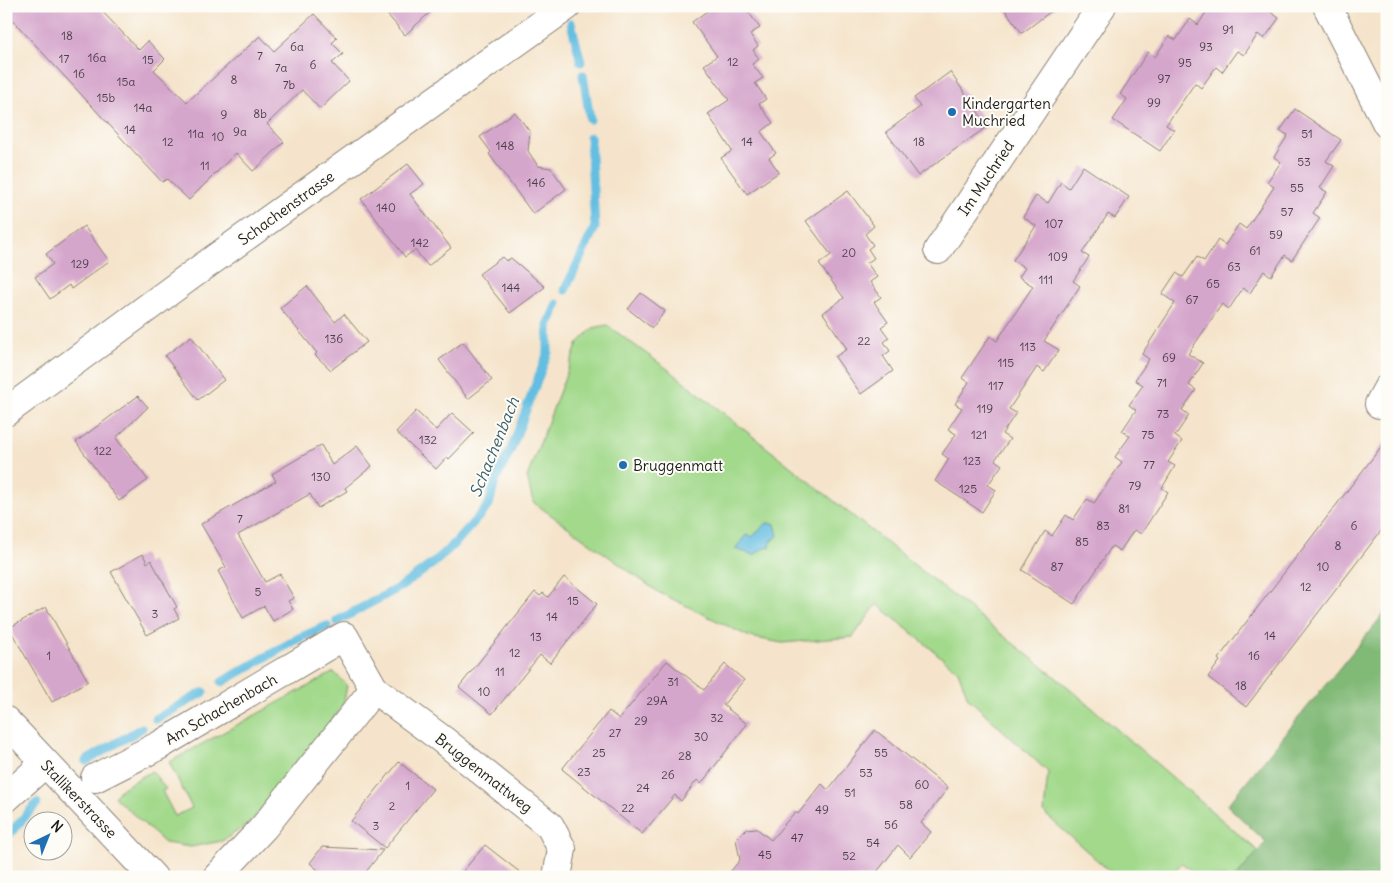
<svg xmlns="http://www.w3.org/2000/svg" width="1393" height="883" viewBox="0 0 1393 883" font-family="Delius,sans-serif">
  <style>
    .green { fill: #a2d98b; stroke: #5f7a54 }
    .forest { fill: #81b977; stroke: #4e6a4a }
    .water { fill: #63bee1; stroke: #406d7e }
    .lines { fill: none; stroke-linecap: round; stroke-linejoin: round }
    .stream { stroke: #63bee1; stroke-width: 9 }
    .building { fill: #d5a6cc }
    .minor-casing { stroke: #888074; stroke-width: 30 }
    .minor { stroke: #fff; stroke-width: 28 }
    .poi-dot { fill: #1f6fb2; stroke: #fdfcf7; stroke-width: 2 }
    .labels { text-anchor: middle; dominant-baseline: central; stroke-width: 4; stroke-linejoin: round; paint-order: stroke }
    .number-label { font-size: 12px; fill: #4a3e48 }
    .poi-label { font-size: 15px; fill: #1c1c1c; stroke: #fdfcf7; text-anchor: start }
    .street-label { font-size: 15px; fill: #1c1c1c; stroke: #fdfcf7 }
    .water-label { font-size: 16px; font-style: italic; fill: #385d6b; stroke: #fdfcf7 }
  </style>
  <rect width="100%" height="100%" fill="#fdfcf7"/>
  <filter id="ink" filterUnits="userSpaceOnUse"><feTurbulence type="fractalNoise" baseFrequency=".02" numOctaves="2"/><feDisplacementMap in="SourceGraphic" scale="10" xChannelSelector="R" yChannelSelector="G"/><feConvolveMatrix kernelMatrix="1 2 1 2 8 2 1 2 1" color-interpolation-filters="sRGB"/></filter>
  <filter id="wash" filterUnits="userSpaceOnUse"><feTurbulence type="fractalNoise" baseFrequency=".0096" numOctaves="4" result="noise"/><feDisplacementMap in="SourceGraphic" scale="20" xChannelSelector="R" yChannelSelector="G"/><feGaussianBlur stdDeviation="1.12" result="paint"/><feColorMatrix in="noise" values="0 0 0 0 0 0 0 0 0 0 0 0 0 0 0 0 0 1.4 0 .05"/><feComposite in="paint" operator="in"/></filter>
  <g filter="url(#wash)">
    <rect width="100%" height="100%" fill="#f5e4cb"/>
    <!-- green -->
    <g class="green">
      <path d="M607,325L673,373L1068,687L1259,852L1236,877H1198L1182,863L1169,877H1116L1044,813L1048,772L968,698L958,671L877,604L853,637L782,643L750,637L658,592L533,502L527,477L578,343L593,328Z"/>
      <path d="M334,672L347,686L343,706L274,796L247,825L222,841L191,847L165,843L114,797L122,788L152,771L166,789L162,791L175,816L192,808L169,762Z"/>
    </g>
    <!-- forest -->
    <path class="forest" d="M1387,610V877H1236L1266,842L1227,805Z"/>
    <!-- water -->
    <path class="water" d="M767,523L775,524L778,536L771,541L770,547L762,549L754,555L735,549L746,535L752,537Z"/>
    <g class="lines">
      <!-- stream -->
      <g class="stream">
        <path d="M571,23L581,62"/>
        <path d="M583,75L590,119"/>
        <path d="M565,290L595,227L590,137"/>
        <path d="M337,621L402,586L436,561L456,542L489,505L495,481L512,447L548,352V325L557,304"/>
        <path d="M222,682L299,638L327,626"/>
        <path d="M156,719L204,692"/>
        <path d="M86,761L142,728"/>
        <path d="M6,838L37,803"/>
      </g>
    </g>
    <g id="blocks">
      <!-- building -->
      <g class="building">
        <path d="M6,6H97L139,50L148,41L165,59L154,70L187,102L260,36L274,51L314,14L337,38L332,43L343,54L332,63L349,81L320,109L302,90L267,124L284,142L259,166L253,171L236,153L189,200L167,179L162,182L6,13Z"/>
        <path d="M380,6H437L405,35Z"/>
        <path d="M714,6H744L760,28L750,34L758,46L753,50L759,59L752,64L763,78L755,83L766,99L759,104L773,123L761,132L776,153L769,158L779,172L747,194L721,158L732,151L708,114L729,100L704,65L717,56L692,22Z"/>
        <path d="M1002,6H1058L1022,33Z"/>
        <path d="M1210,6H1262L1279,18L1264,39L1258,34L1244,55L1237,51L1222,72L1216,67L1201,88L1195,83L1166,125L1174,130L1160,151L1113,120L1127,99L1120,94L1148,52L1155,57L1169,36L1176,40L1190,19L1198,25Z"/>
        <path d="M950,72L988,126L918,176L886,132L920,107L914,98Z"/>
        <path d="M1295,109L1341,140L1326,161L1334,166L1320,188L1327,192L1313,213L1320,218L1292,260L1285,255L1271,276L1264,271L1250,293L1243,288L1229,309L1222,304L1188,354L1203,363L1189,385L1196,390L1182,410L1189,415L1175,436L1182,441L1168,462L1175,466L1162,488L1168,492L1141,534L1134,530L1120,551L1112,546L1074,604L1022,570L1045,531L1052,536L1066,515L1073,520L1087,499L1094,503L1122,462L1115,457L1130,436L1122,431L1136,410L1129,405L1143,385L1135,380L1149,359L1142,354L1175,303L1162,294L1176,273L1183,277L1197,257L1204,261L1218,240L1225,245L1239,224L1246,229L1274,187L1267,182L1281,162L1274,157L1288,135L1280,131Z"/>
        <path d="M515,112L530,132L528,151L538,166L551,168L566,189L533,214L489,154L491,152L480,137Z"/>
        <path d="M408,164L424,184L410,194L451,248L428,266L415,250L405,257L361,199Z"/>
        <path d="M1083,166L1129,197L1115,218L1108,214L1082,253L1089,257L1073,281L1080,286L1044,341L1059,350L1044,372L1037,367L1009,409L1016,413L1002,434L1010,439L995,460L1002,465L988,485L996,490L982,512L935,481L949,459L942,454L956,434L948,429L962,408L955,404L969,382L962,378L990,336L997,341L1033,286L1019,277L1025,268L1013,260L1036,226L1023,217L1036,196L1048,203L1061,182L1069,188Z"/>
        <path d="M848,191L874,226L865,234L873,245L868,249L874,258L867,263L877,277L870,282L881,297L874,302L888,322L881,327L889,338L884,342L890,351L883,356L893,371L861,394L835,357L847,349L823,313L844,298L819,264L831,255L806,221Z"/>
        <path d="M84,226L109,261L71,289L69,285L50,299L35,277L53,264L46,254Z"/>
        <path d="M502,257L506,261L511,258L545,287L510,313L479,274Z"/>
        <path d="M307,286L335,322L344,314L367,342L331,370L315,355L317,353L280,308Z"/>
        <path d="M641,293L665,311L652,328L628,309Z"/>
        <path d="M191,336L224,380L198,400L165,356Z"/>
        <path d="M463,342L492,380L468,399L439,360Z"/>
        <path d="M138,396L148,407L116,438L148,480L119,501L76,442Z"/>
        <path d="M416,411L436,430L452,413L474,433L449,459L447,457L436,469L396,432Z"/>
        <path d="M1387,439V523L1246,707L1208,677L1220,661L1218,659Z"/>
        <path d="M321,445L332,465L357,446L372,466L345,488L347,491L318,508L310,494L238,535L265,582L280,574L294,598L288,601L293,609L273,621L264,606L243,618L218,571L226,567L201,524L276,481L272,474Z"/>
        <path d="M143,554L147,563L151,560L177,607L174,609L179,618L147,635L111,572Z"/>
        <path d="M564,577L597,604L550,663L540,655L492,714L459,687L535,592L540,596L543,593L548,597Z"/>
        <path d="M46,607L88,681L52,702L9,628Z"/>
        <path d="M667,661L704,690L725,664L744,680L723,705L747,724L701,784L697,780L681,801L675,795L642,834L562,769L609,711L619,719Z"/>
        <path d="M875,730L948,788L921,823L931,832L910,857L898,845L873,877H726L740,860L736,839L746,829L756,828L771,840L795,812L798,814L822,784L828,790Z"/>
        <path d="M399,762L433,789L385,848L351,821Z"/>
        <path d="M485,845L526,877H458Z"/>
        <path d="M322,847L383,850L362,877H326L310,863Z"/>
      </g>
    </g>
  </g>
  <g filter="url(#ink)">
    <use href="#blocks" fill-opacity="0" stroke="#888074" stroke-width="1"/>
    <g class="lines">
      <!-- minor casing -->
      <g class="minor-casing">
        <g id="minor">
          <path d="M1327,6L1387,124"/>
          <path d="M938,250L1102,6"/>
          <path d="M1379,404L1387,389"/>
          <path d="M6,412L189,277L567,6"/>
          <path d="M6,721L153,877"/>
          <path d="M95,778L160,745L344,636L374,689"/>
          <path d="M6,798L44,764"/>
          <path d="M217,877L264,827L374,689L443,740L550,826L562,849L557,877"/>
        </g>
      </g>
      <!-- minor -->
      <use href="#minor" class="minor"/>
    </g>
  </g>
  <!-- markers -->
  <g class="poi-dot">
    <circle cx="952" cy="112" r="5"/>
    <circle cx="623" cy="465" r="5"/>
  </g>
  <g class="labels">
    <!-- number labels -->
    <g class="number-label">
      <text x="1228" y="29">91</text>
      <text x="67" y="35">18</text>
      <text x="297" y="46">6a</text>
      <text x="1206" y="46">93</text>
      <text x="260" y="55">7</text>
      <text x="97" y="57">16a</text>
      <text x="64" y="58">17</text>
      <text x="148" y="59">15</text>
      <text x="733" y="61">12</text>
      <text x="1185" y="62">95</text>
      <text x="313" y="64">6</text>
      <text x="281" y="67">7a</text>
      <text x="79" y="73">16</text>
      <text x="1164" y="78">97</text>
      <text x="234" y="79">8</text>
      <text x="126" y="81">15a</text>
      <text x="289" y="84">7b</text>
      <text x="106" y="97">15b</text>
      <text x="1154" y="102">99</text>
      <text x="143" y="107">14a</text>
      <text x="260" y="113">8b</text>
      <text x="224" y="114">9</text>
      <text x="130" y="129">14</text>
      <text x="240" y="131">9a</text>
      <text x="196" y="133">11a</text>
      <text x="1307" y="133">51</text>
      <text x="218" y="136">10</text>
      <text x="168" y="141">12</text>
      <text x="747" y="141">14</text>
      <text x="919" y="141">18</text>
      <text x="505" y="145">148</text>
      <text x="1304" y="161">53</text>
      <text x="205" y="165">11</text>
      <text x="536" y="182">146</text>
      <text x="1297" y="187">55</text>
      <text x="386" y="207">140</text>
      <text x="1287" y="211">57</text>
      <text x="1054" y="223">107</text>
      <text x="1276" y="234">59</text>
      <text x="420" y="242">142</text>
      <text x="1255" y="250">61</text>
      <text x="849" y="252">20</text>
      <text x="1058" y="256">109</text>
      <text x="80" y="263">129</text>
      <text x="1234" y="266">63</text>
      <text x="1046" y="279">111</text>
      <text x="1213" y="283">65</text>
      <text x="511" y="287">144</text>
      <text x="1192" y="299">67</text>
      <text x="334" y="338">136</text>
      <text x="864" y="340">22</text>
      <text x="1028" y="346">113</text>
      <text x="1169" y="357">69</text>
      <text x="1006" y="362">115</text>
      <text x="1162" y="382">71</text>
      <text x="996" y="385">117</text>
      <text x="985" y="408">119</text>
      <text x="1163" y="413">73</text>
      <text x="979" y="434">121</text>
      <text x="1148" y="434">75</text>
      <text x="428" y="439">132</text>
      <text x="103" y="450">122</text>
      <text x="972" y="460">123</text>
      <text x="1149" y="464">77</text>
      <text x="321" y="476">130</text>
      <text x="1135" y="485">79</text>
      <text x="968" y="488">125</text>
      <text x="1124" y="508">81</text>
      <text x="240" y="518">7</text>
      <text x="1103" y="525">83</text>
      <text x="1354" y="525">6</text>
      <text x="1082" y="541">85</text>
      <text x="1338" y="545">8</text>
      <text x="1057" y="566">87</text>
      <text x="1323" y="566">10</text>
      <text x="1306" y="586">12</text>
      <text x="258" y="591">5</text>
      <text x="573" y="600">15</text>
      <text x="155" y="613">3</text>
      <text x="552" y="616">14</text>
      <text x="1270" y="635">14</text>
      <text x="536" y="636">13</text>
      <text x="515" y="652">12</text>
      <text x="49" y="655">1</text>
      <text x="1254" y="655">16</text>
      <text x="500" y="671">11</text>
      <text x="673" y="681">31</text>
      <text x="1241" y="685">18</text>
      <text x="484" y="691">10</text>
      <text x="657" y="700">29A</text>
      <text x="717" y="717">32</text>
      <text x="641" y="720">29</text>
      <text x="615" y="732">27</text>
      <text x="701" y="736">30</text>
      <text x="599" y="752">25</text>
      <text x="881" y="752">55</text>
      <text x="685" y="755">28</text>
      <text x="584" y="771">23</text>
      <text x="866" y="772">53</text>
      <text x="668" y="774">26</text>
      <text x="922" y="784">60</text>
      <text x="408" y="785">1</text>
      <text x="643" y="787">24</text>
      <text x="850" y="792">51</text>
      <text x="906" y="804">58</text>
      <text x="392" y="805">2</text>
      <text x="628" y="807">22</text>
      <text x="822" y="809">49</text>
      <text x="891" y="824">56</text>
      <text x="376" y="825">3</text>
      <text x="797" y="837">47</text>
      <text x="873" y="842">54</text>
      <text x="765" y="854">45</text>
      <text x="849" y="855">52</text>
    </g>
    <!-- poi labels -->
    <g class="poi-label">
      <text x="962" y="103">Kindergarten<tspan x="962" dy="17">Muchried</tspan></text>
      <text x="633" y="465">Bruggenmatt</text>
    </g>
    <!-- street labels -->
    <g class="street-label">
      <text transform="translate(986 178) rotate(-56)">Im Muchried</text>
      <text transform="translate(286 208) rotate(-36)">Schachenstrasse</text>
      <text transform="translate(221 709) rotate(-30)">Am Schachenbach</text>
      <text transform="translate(484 773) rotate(38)">Bruggenmattweg</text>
      <text transform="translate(79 799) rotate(46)">Stallikerstrasse</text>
    </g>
    <!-- water labels -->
    <g class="water-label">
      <text transform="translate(494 447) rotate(-68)">Schachenbach</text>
    </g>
  </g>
  <!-- margin -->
  <rect width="1393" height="883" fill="none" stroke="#fdfcf7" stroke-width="25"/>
  <!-- north arrow -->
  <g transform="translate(48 836) rotate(43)"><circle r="24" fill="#fdfcf7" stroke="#a3a29f"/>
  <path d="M0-4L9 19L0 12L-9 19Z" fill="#1f6fb2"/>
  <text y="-8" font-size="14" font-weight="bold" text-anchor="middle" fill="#1c1c1c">N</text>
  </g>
</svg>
